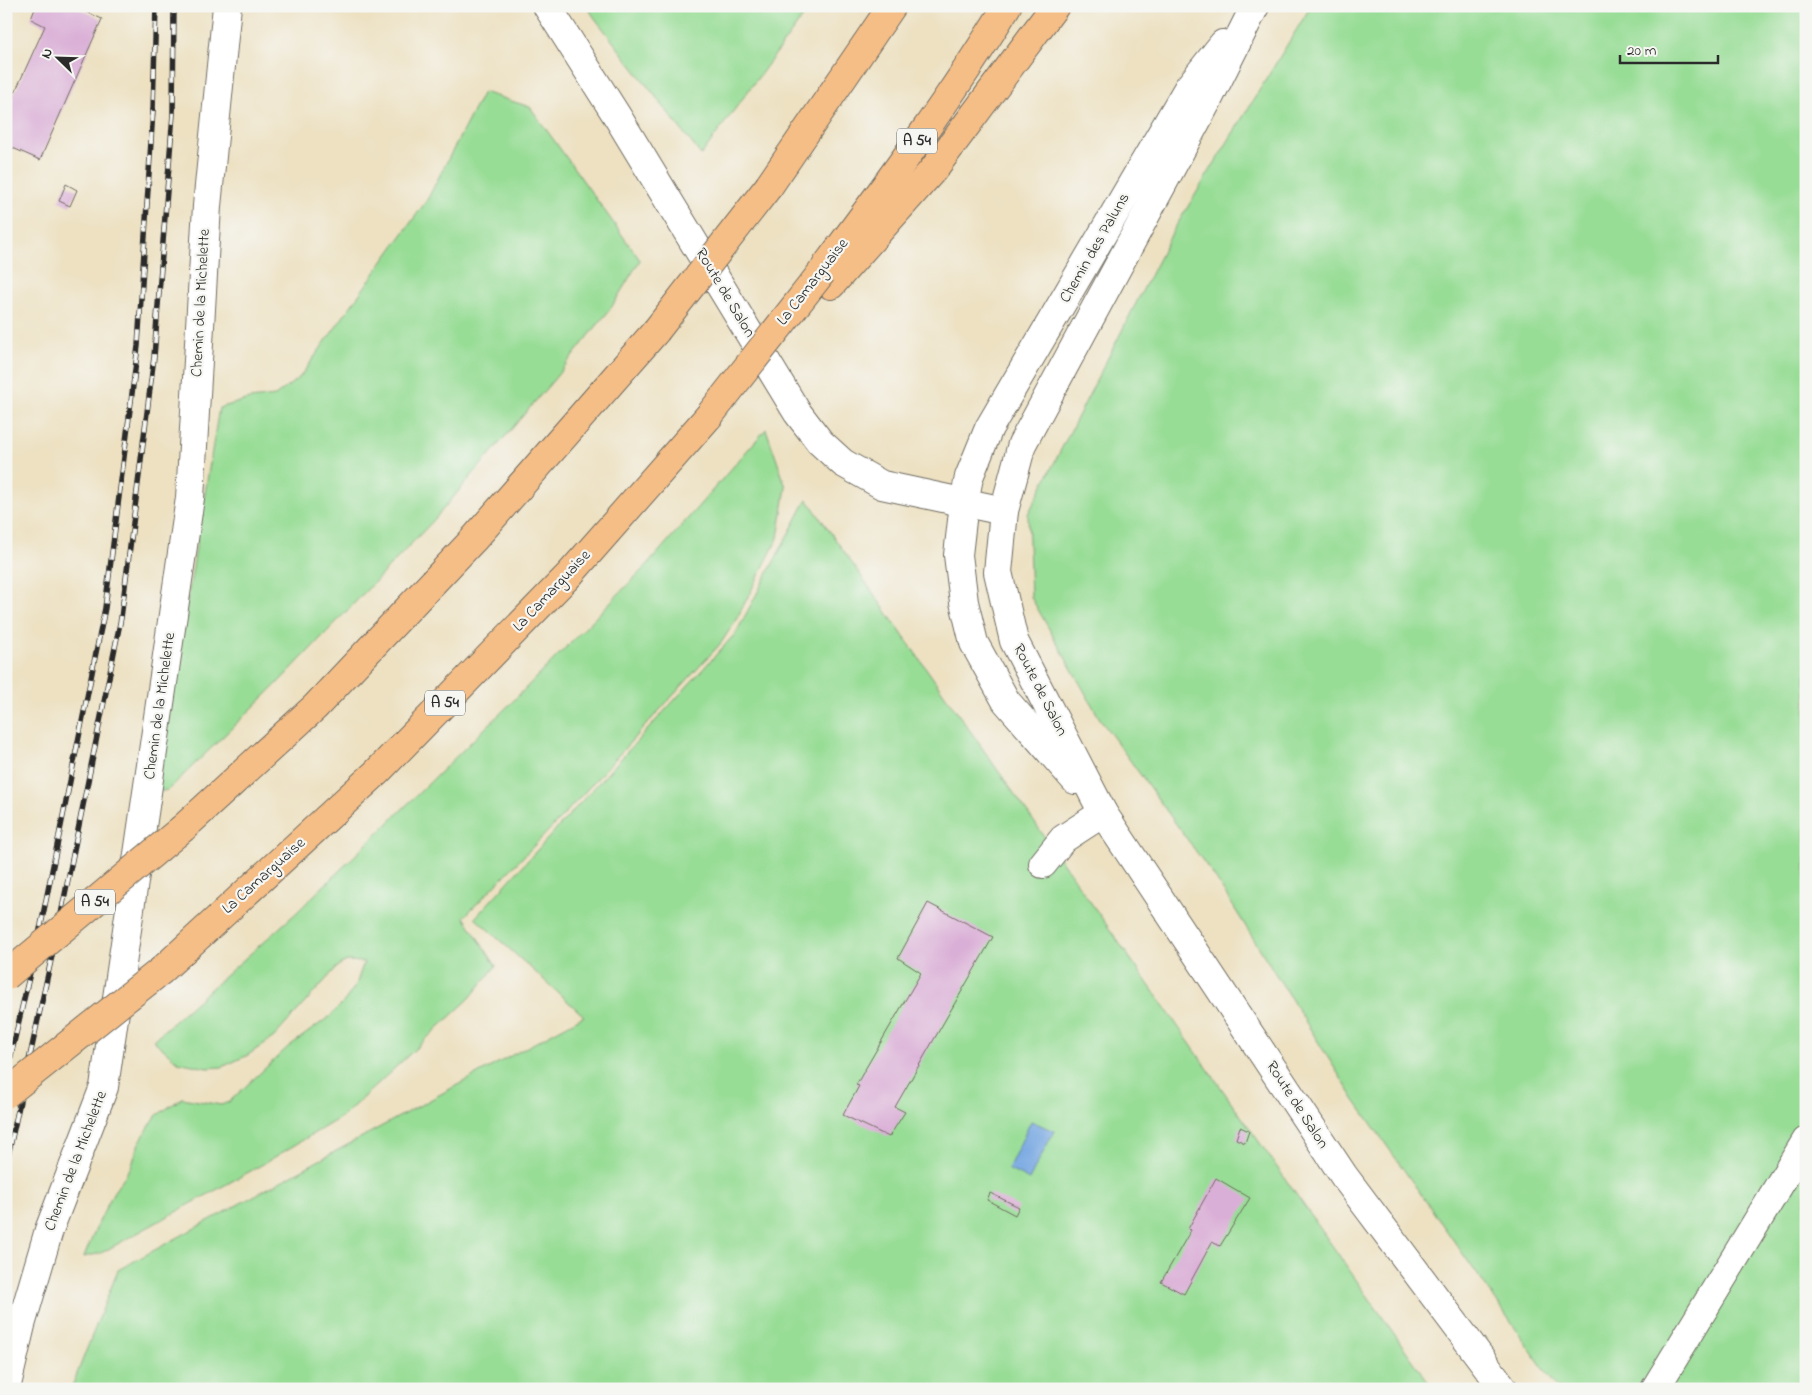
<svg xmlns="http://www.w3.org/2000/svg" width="1812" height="1395" viewBox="0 0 1812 1395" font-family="'Indie Flower',sans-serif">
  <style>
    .green { fill: #98dd96; stroke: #628460 }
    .water { fill: #78a8e2; stroke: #526a86 }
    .building { fill: #daafd7 }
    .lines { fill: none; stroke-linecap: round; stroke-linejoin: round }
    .minor-casing { stroke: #6f6b60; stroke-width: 30 }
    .highway-casing { stroke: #6f6b60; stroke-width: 30 }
    .minor { stroke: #fff; stroke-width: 28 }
    .highway { stroke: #f6be87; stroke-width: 28 }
    .rail-casing { stroke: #2b2b2b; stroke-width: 5.5 }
    .rail { stroke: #f6f6f2; stroke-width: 4; stroke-dasharray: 11; stroke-linecap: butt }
    .highway-bridge-casing { stroke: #6f6b60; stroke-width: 30; stroke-linecap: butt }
    .highway-bridge { stroke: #f6be87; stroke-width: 28 }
    .labels { text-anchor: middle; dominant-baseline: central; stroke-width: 4.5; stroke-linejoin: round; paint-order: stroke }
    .shield { fill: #f6f6f2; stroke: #686867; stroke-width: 1 }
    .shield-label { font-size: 15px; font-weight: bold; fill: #2b2b2b }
    .street-label { font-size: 16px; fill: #2b2b2b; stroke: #f6f6f2 }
  </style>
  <rect width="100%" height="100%" fill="#f6f6f2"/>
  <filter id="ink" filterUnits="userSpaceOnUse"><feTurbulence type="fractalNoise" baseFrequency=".02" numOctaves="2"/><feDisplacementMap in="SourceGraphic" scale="10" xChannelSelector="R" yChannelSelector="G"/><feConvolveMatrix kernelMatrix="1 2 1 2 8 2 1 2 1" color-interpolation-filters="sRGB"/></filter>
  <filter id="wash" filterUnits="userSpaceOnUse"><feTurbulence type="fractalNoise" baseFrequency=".0096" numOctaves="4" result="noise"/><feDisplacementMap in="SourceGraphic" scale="20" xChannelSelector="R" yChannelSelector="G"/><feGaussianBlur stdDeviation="1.12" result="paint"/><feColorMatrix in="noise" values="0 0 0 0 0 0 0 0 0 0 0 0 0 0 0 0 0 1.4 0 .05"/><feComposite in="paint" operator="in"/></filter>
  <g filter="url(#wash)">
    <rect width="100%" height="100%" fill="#ede1c2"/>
    <!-- green -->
    <g class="green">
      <path d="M587,6H811L701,155L594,17Z"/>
      <path d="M1311,6H1806V1389H1558L1354,1099L1216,879L1100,719L1031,597L1028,514L1173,231Z"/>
      <path d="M483,92L530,107L640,260L611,308L556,377L433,521L273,688L168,790L156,792L219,408L250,399L275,396L300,377L427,200Z"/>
      <path d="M766,429L786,487L778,538L737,618L721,643L560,819L464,917L496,966L469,999L343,1116L258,1167L101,1253L84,1257L98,1224L113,1193L131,1167L139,1143L156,1116L182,1098L221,1105L229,1102L288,1047L329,1017L343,1003L356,985L364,962L347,961L339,965L274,1037L248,1055L222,1067L207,1068L178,1062L153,1040L295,914L510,704L648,564Z"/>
      <path d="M807,499L1433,1389H71L118,1270L584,1016L475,918L736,633Z"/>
    </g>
    <!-- water -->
    <path class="water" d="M1031,1121L1054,1131L1029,1180L1008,1169Z"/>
    <g id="blocks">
      <!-- building -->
      <g class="building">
        <path d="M36,6H73L102,19L40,160L6,145V112L45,26L31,19Z"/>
        <path d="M66,184L77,190L70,206L59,201Z"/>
        <path d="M928,903L993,937L895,1107L905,1112L889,1137L843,1115L859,1086L856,1085L921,973L898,958Z"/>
        <path d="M1240,1127L1249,1131L1245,1143L1236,1139Z"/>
        <path d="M1216,1178L1250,1198L1220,1246L1212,1242L1184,1294L1161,1282L1191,1230L1188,1229Z"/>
        <path d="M990,1193L1019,1207L1015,1215L987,1200Z"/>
      </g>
    </g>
  </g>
  <g filter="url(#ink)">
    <use href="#blocks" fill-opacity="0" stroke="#6f6b60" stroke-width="1"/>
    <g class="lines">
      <!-- minor casing -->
      <g class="minor-casing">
        <g id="minor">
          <path d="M547,6L617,116L797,412L820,442L843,463L882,485L1004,511"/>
          <path d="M1255,6L1209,98L1022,444L1004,511L998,572L1014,641L1103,813L1344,1176L1504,1389"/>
          <path d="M1075,780L1006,701L974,643L964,602L958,555L964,503L969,477L989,428L1188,88L1223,44"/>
          <path d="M1043,864L1063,839L1103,813"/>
          <path d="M6,1389L21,1325L49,1230L104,1087L190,498L207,206L227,6"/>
          <path d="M1655,1389L1806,1141"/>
        </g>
      </g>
      <!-- highway casing -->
      <g class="highway-casing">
        <g id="highway">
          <path d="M769,186L892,6"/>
          <path d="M826,266C889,182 952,96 1007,6"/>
          <path d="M831,285L933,170L1055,6"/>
          <path d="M183,828L315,707L473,540L656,331"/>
          <path d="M162,970L377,772L570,574L709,416"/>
        </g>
      </g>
      <!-- minor -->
      <use href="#minor" class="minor"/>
      <!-- highway -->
      <use href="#highway" class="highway"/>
      <!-- rail casing -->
      <g class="rail-casing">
        <g id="rail">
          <path d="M6,1077L41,925L105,608L138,346L153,110L156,6"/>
          <path d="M6,1165L59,924L121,618L154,357L173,114L174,6"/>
        </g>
      </g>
      <!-- rail -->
      <use href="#rail" class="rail"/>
      <!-- highway-bridge casing -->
      <g class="highway-bridge-casing">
        <g id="highway-bridge">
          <path d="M656,331L769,186"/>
          <path d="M709,416L822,272"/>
          <path d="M6,976L183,828"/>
          <path d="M6,1094L162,970"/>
        </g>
      </g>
      <!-- highway-bridge -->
      <use href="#highway-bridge" class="highway-bridge"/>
    </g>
  </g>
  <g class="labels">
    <!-- shield labels -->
    <g class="shield">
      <rect x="897" y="128.5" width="40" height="25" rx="4"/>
      <rect x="425" y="690.5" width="40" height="25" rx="4"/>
      <rect x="75" y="889.5" width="40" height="25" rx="4"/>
    </g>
    <g class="shield-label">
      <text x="917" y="141">A 54</text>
      <text x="445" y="703">A 54</text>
      <text x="95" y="902">A 54</text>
    </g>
    <!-- street labels -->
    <g class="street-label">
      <text transform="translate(1095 248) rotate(-60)">Chemin des Paluns</text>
      <text transform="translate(813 282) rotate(-52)">La Camarguaise</text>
      <text transform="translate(725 293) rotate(59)">Route de Salon</text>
      <text transform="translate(201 303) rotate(-87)">Chemin de la Michelette</text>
      <text transform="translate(552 591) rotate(-47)">La Camarguaise</text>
      <text transform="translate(1040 690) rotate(63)">Route de Salon</text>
      <text transform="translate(160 706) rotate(-82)">Chemin de la Michelette</text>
      <text transform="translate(264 876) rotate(-42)">La Camarguaise</text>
      <text transform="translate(1297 1105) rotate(57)">Route de Salon</text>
      <text transform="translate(76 1161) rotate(-69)">Chemin de la Michelette</text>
    </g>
  </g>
  <!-- margin -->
  <rect width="1812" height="1395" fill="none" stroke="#f6f6f2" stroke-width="25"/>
  <!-- north arrow -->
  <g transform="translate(58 58) rotate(293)" stroke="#f6f6f2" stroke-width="4" paint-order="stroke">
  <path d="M0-4L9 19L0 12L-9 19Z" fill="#2b2b2b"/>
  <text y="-8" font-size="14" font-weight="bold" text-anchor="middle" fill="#2b2b2b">N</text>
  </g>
  <!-- scale -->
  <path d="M1620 55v8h98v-8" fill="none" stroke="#2b2b2b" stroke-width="2.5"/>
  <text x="1627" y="55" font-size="15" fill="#2b2b2b" stroke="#f6f6f2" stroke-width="4" paint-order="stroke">20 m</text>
</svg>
